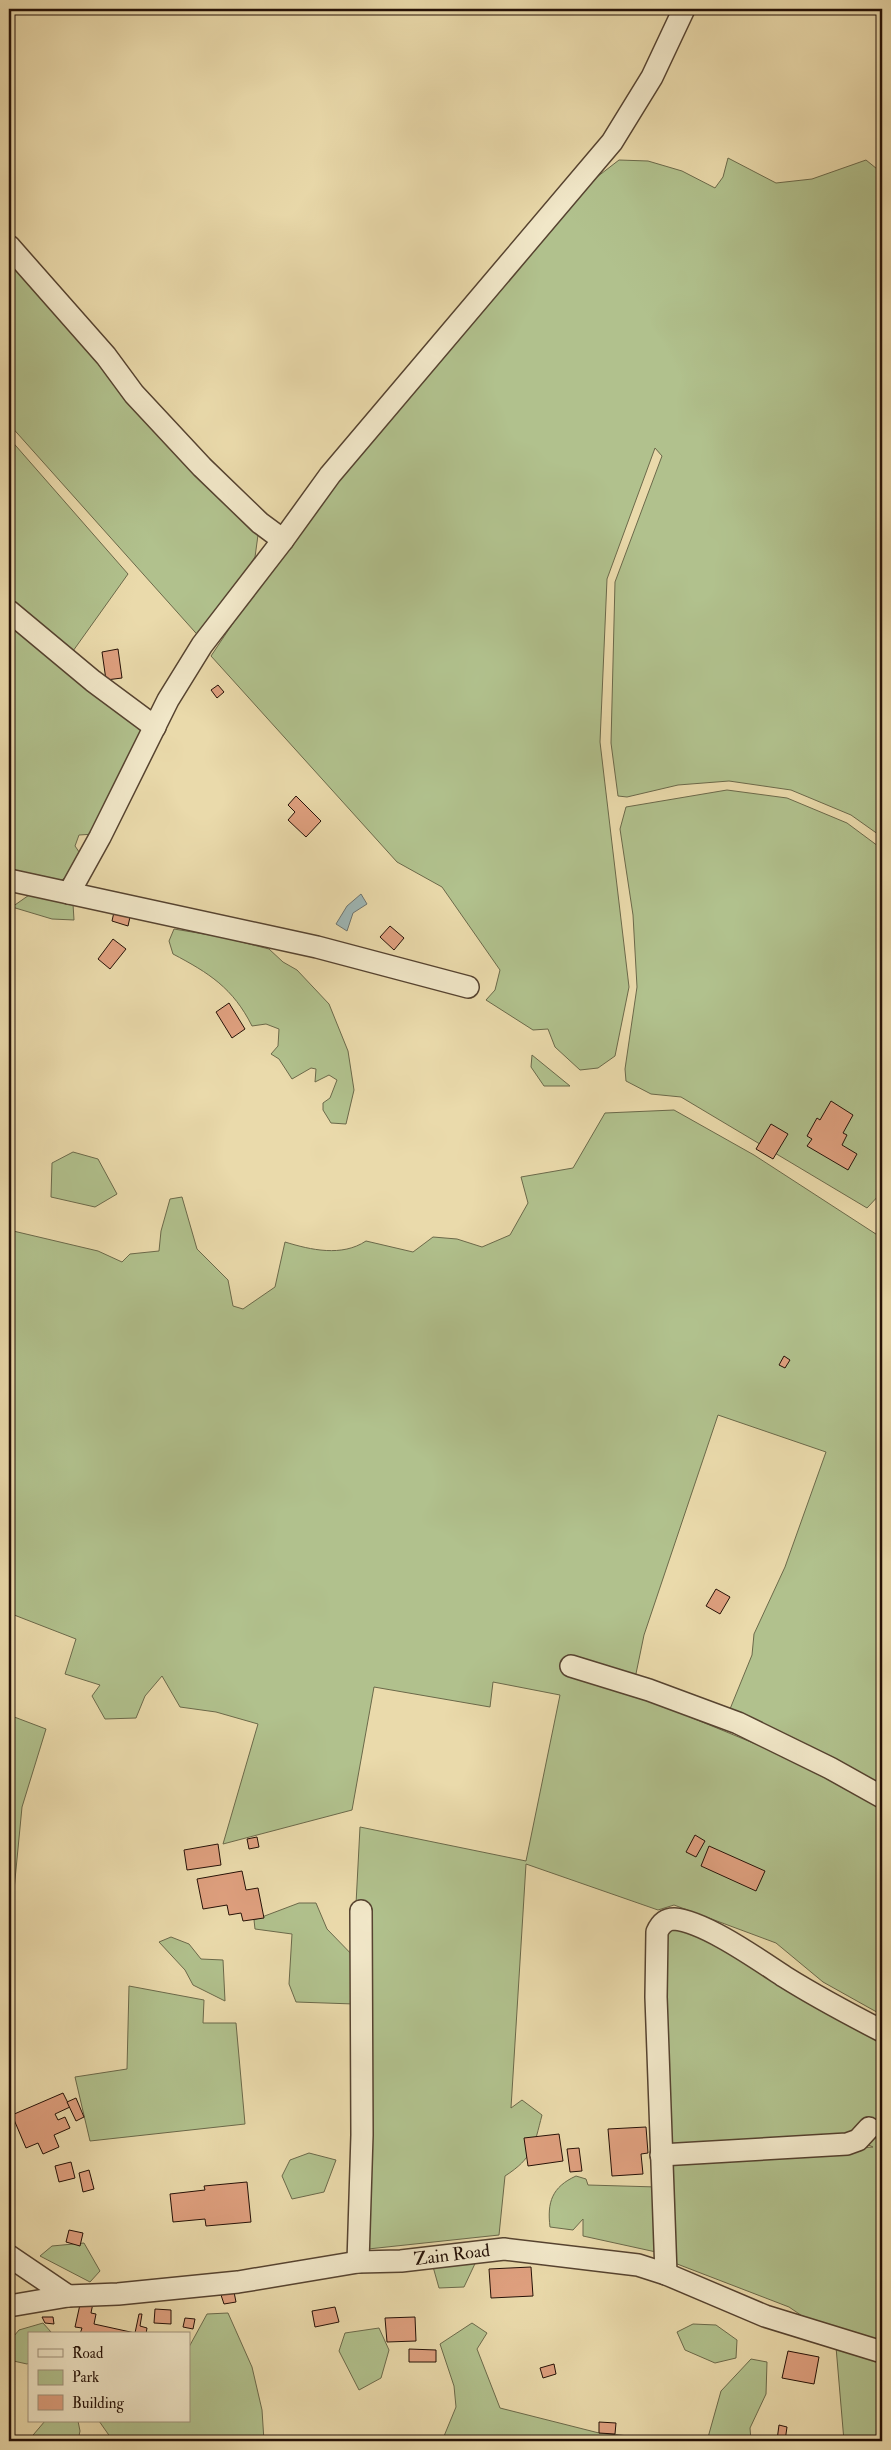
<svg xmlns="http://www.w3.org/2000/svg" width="891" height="2450" viewBox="0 0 891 2450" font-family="'IM FELL Double Pica',serif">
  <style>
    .green { fill: #b1c18d; stroke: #6b694a }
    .water { fill: #9eb7b6; stroke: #6e7570 }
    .building { fill: #dfa07f; stroke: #251107 }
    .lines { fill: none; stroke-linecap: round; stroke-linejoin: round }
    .minor-casing { stroke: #564330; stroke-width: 24 }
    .minor { stroke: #f1e7c8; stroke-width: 21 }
    .labels { text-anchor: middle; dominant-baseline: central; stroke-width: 4; stroke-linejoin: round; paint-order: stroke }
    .street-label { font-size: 18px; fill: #251107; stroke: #f1e7c8 }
  </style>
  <rect width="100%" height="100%" fill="#eadaab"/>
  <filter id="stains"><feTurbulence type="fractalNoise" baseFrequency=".004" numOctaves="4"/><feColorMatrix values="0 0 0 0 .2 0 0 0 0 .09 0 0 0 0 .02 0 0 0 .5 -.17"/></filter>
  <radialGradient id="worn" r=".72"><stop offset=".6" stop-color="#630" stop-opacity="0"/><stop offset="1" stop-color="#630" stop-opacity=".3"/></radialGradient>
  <!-- green -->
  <g class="green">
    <path d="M728,158L776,183L812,179L866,160L882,173V837L851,815L791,790L729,781L678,785L627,797L618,796L611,743L615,582L662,456L655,448L607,579L600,742L629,987L615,1056L598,1068L580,1070L555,1047L548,1029L533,1030L486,1000L495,990L500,970L442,887L397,862L211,656L286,544L575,194L619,160L648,161L682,171L715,188L723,177Z"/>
    <path d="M9,260L144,415L258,535L255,557L203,641L9,424Z"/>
    <path d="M9,438L128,574L73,651L9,598Z"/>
    <path d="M9,618L149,734L95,834L79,835L75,846L84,859L62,880L43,879L9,889Z"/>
    <path d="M727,790L787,798L847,823L882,849V1192L867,1208L681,1097L651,1094L626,1081L625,1069L637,987L633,915L620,829L626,807Z"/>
    <path d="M32,893L73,904L74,920L52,919L12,907Z"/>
    <path d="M174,929L222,937L269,949L283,962L297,970L329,1004L348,1051L354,1090L346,1124L331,1123L323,1110V1103L330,1098L337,1080L329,1075L315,1082L316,1069L311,1068L292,1079L279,1059L271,1054L278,1046L279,1029L266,1024L252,1026C233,988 209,973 173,954L169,941Z"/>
    <path d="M532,1055L570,1086H544L531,1067Z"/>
    <path d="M674,1110L754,1155L882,1238V1787L730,1709L752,1655L754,1634L785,1567L826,1452L718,1415L644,1635L632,1693L804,1764L882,1808V2015L823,1982L776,1943L674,1905L658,1910L526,1864L511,2108L522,2100L542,2115C534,2146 533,2158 505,2176L499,2235L368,2249L356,1904L360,1827L526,1861L560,1695L493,1682L490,1707L374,1687L352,1810L223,1844L258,1724L216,1712L180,1707L162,1676L145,1696L136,1718L105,1719L92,1696L100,1685L65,1674L76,1639L9,1613V1230L98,1251L122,1262L130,1254L159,1251L161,1231L170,1199L182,1197L197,1249L228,1280L233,1306L243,1309L275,1287L285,1242C311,1250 342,1257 366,1241L413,1252L433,1237L457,1239L482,1247L510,1235L528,1203L521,1177L573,1168L605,1113Z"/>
    <path d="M73,1152L98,1159L117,1194L95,1207L51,1197L52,1163Z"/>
    <path d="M9,1715L46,1729L22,1807L9,1942Z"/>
    <path d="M299,1903H316L327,1929L360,1963L354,2004L296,2002L289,1984L292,1934L255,1929L254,1920Z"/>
    <path d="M677,1921L882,2033V2346L836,2339L789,2307L672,2262L668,2161L873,2147L849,2136L676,2152L668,2140L662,1928Z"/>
    <path d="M171,1937L189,1944L201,1959L223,1960L225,2001L193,1985L185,1970L159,1942Z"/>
    <path d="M129,1986L204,2000L203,2023H236L245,2124L90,2141L75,2077L127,2069Z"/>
    <path d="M309,2153L336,2160L324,2192L292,2199L282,2176L290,2160Z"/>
    <path d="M576,2176L586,2179L588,2185L657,2187L656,2252L583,2236V2219L573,2230L550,2227C547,2202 552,2187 576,2176Z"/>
    <path d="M84,2243L100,2271L90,2282L40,2256L52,2246Z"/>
    <path d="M480,2253L464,2287L439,2288L430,2256Z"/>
    <path d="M228,2313L252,2367L262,2410L264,2441H113L99,2421H189V2347L207,2314Z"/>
    <path d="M43,2323L51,2332L29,2334V2363L27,2364L9,2360V2342L19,2330Z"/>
    <path d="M472,2323L487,2333L477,2349L500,2408L599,2433L659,2439L658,2441H442L456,2407L454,2386L440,2344Z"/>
    <path d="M693,2324L716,2325L737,2340L736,2358L715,2363L685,2350L677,2332Z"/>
    <path d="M379,2328L389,2350L381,2378L359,2390L339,2351L345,2333Z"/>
    <path d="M836,2347L882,2356V2441H844Z"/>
    <path d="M751,2359L767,2362L766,2394L750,2428L751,2441H707L721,2391Z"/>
    <path d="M45,2421H78L80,2431L78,2441H28Z"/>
  </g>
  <!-- water -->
  <path class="water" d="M361,894L367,904L353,913L347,931L336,924L347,906Z"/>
  <!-- building -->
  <g class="building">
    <path d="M118,649L122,678L106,680L102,652Z"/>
    <path d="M218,685L224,692L217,698L211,690Z"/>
    <path d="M296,796L321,821L306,837L288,820L295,812L288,805Z"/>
    <path d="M114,912L130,917L128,926L112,921Z"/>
    <path d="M390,926L404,938L394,950L380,937Z"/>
    <path d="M113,939L126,949L110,969L98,959Z"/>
    <path d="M229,1003L245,1029L232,1038L216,1012Z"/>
    <path d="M831,1101L853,1115L843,1133L847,1135L842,1145L857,1154L848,1170L807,1146L812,1139L807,1136L817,1118L820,1120Z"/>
    <path d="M771,1124L788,1134L773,1159L756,1149Z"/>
    <path d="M784,1356L790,1360L785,1368L779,1365Z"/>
    <path d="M716,1589L730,1597L720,1614L706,1606Z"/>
    <path d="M695,1835L705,1841L696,1857L686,1852Z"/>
    <path d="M257,1837L259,1847L249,1849L247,1839Z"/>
    <path d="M218,1844L221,1865L187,1870L184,1850Z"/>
    <path d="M709,1846L765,1871L756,1891L701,1866Z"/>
    <path d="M242,1871L246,1890L258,1888L264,1918L243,1921L241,1913L229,1915L227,1905L203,1909L197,1879Z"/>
    <path d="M63,2093L70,2107L55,2114L58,2120L65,2117L70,2128L54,2135L59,2147L43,2154L38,2143L26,2148L12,2115Z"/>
    <path d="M76,2098L84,2117L76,2121L67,2102Z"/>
    <path d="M646,2127L648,2153L641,2154L643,2174L612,2176L608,2129Z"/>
    <path d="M559,2134L563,2161L528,2166L524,2138Z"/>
    <path d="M579,2148L582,2171L570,2172L567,2149Z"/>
    <path d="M71,2162L75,2178L59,2182L55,2166Z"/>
    <path d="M89,2170L94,2189L83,2192L79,2173Z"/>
    <path d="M247,2182L251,2222L206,2226L205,2219L173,2222L170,2194L205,2190L204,2186Z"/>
    <path d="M69,2230L83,2233L80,2246L66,2242Z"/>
    <path d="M531,2267L533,2296L491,2298L489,2269Z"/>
    <path d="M234,2292L236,2302L224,2304L221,2295Z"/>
    <path d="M81,2300L93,2303L91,2313L96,2314L94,2324L135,2333L139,2314H142L140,2326L147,2328L146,2334H80L82,2328L75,2327Z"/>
    <path d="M335,2307L339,2322L315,2327L312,2311Z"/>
    <path d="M155,2309L171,2310V2324L154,2323Z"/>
    <path d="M42,2317H53L54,2324L45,2323Z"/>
    <path d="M415,2317L416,2341L387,2342L385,2318Z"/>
    <path d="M185,2318L195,2319L193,2329L183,2327Z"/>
    <path d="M409,2349L436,2350V2362H409Z"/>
    <path d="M788,2351L819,2357L814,2384L782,2378Z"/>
    <path d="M554,2364L556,2374L543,2378L540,2368Z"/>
    <path d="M599,2422L616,2423L615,2434L599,2433Z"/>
    <path d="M779,2425L787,2427L785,2441L777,2440Z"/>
  </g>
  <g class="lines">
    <!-- minor casing -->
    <g class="minor-casing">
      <g id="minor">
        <path d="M9,246L106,356L134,394L202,467L260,523L283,540"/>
        <path d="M9,611L93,681L155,727"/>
        <path d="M9,880L317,947L468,987"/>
        <path d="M69,893L100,837L168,700L202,645L283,540L330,475L612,142L652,77L684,9"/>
        <path d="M571,1666L649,1690L738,1723L830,1768L882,1797"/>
        <path d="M661,2155L847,2144L858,2140L869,2128"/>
        <path d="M9,2256L68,2296"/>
        <path d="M358,2262L362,2135L361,1911"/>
        <path d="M666,2274L656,1997L657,1932C660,1925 665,1919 674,1919C704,1921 759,1960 785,1977C817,1997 849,2014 882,2031"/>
        <path d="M9,2306L68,2296L118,2294L238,2282L358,2262L401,2261L504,2249L638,2265L666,2274L765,2316L882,2352"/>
      </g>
    </g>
    <!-- minor -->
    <use href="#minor" class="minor"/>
  </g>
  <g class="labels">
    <!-- street labels -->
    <g class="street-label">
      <text transform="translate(452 2255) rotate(-7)">Zain Road</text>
    </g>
  </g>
  <!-- margin -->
  <rect width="891" height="2450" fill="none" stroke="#eadaab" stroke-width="30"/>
  <rect x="10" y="10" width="871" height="2430" fill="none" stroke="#251107" stroke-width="2.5"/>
  <rect x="15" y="15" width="861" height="2420" fill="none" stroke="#251107"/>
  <!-- legend -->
  <rect x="28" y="2332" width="162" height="90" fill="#f1e7c8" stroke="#9f917b"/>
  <rect x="38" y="2349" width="25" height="8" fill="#f1e7c8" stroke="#9f917b"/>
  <text x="72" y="2358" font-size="15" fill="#251107">Road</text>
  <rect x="38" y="2370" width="25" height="15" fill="#b1c18d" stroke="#9f917b"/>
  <text x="72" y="2382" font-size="15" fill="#251107">Park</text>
  <rect x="38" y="2395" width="25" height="15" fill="#dfa07f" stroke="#9f917b"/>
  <text x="72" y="2408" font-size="15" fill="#251107">Building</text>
  <rect width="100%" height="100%" filter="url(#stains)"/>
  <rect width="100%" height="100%" fill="url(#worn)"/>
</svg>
